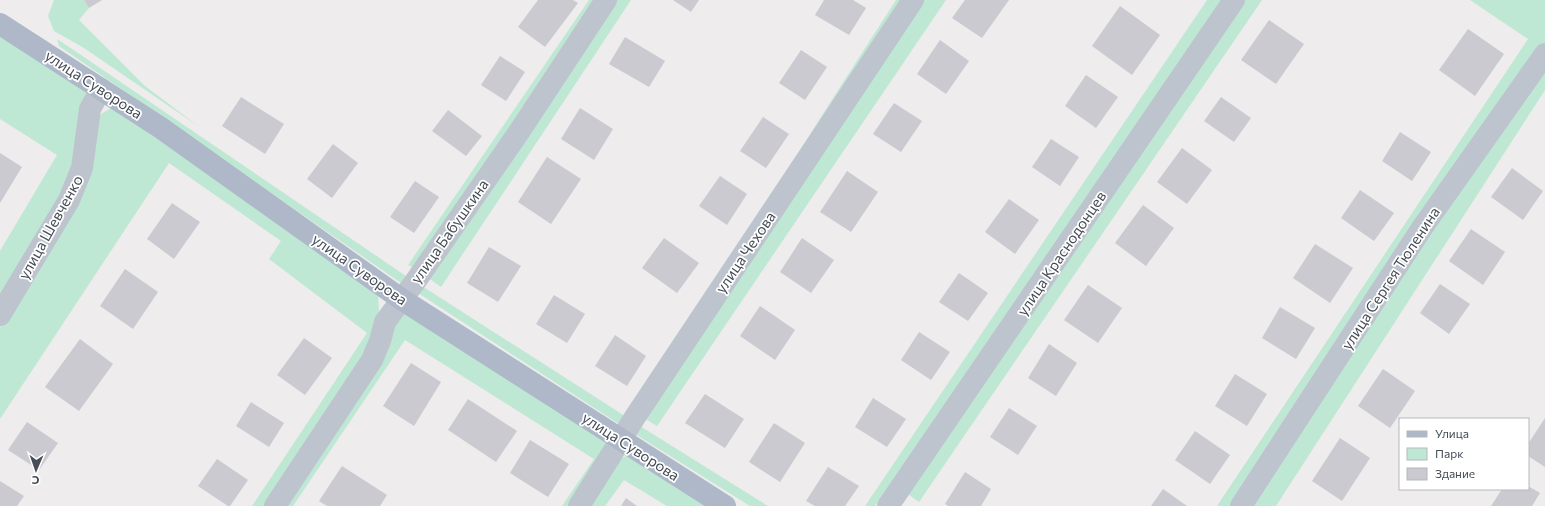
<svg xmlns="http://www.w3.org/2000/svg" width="1545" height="506" viewBox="0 0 1545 506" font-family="Commissioner,sans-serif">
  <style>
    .green { fill: #bee8d4 }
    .building { fill: #cacad0 }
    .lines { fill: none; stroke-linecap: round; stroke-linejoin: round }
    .minor { stroke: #bec4cd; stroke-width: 22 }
    .major { stroke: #aeb8c8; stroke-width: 22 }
    .labels { text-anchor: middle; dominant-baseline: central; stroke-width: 3.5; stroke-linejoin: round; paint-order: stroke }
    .street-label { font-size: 15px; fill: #464d57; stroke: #fff }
  </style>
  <rect width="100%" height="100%" fill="#eeecec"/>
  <!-- green -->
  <g class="green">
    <path d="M54,0H84L89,8L79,20L145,86L198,126L84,48L54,31L48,16Z"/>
    <path d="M589,0H600L414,268L408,265Z"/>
    <path d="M614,0H631L441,287L427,277Z"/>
    <path d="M896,0H902L808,137Z"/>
    <path d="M923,0H946L657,426L644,418Z"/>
    <path d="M1207,0H1224L875,506H865Z"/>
    <path d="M1243,0H1262L919,502L905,492Z"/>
    <path d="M1470,0H1545V46L1235,506H1217L1528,39Z"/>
    <path d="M0,37L86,90L77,168L0,306V251L57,155L0,119Z"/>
    <path d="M57,39L81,55L406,276L401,283L59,46Z"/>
    <path d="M1545,62V90L1276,506H1248Z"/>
    <path d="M113,107L378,294L379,311L375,339L267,506H252L367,333L269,259L281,241L169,163L0,419V327L73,203L95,122L101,114Z"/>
    <path d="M422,286L628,418L622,426L418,293Z"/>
    <path d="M406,313L605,442L606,453L570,506H562L594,459L405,340L293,506H283L391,323Z"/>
    <path d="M640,426L768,506H750L635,434Z"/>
    <path d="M627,456L705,506H667L624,480L605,506H584L615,460Z"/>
  </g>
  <!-- building -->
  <g class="building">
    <path d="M84,0H102L89,8Z"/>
    <path d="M538,0H573L578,3L545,47L518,27Z"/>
    <path d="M673,0H699L691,12Z"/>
    <path d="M824,0H853L866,8L849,35L815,15Z"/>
    <path d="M965,0H1009L982,38L952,18Z"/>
    <path d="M1120,6L1160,35L1132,75L1092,46Z"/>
    <path d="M1269,20L1304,44L1276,84L1241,60Z"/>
    <path d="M1468,29L1504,54L1475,96L1439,70Z"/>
    <path d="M625,37L665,61L649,87L609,64Z"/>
    <path d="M940,40L969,61L946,94L917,74Z"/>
    <path d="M801,50L827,67L805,100L779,83Z"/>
    <path d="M500,56L525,72L506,101L481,85Z"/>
    <path d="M1086,75L1118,97L1096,128L1065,106Z"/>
    <path d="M241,97L284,124L265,154L222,126Z"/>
    <path d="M1221,97L1251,118L1234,142L1204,121Z"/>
    <path d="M894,103L922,121L901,152L873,134Z"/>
    <path d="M580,108L613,129L594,160L561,139Z"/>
    <path d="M448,110L482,136L466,156L432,131Z"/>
    <path d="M763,117L789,134L766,168L740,151Z"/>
    <path d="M1400,132L1431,152L1412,181L1382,161Z"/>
    <path d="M1051,139L1079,157L1060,186L1032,167Z"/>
    <path d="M333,144L358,163L332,198L307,179Z"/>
    <path d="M1182,148L1212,170L1187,204L1157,182Z"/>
    <path d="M0,153L22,167L0,203Z"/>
    <path d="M547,157L581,179L551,224L518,202Z"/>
    <path d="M1512,168L1543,191L1523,220L1491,197Z"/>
    <path d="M847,171L878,192L851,232L820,212Z"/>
    <path d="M720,176L747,194L727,225L699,206Z"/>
    <path d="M415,181L439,197L414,233L390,217Z"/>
    <path d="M1360,190L1394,213L1374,241L1341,218Z"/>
    <path d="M1009,199L1039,220L1015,254L985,232Z"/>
    <path d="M172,203L200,222L174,259L147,239Z"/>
    <path d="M1143,205L1174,228L1146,266L1115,243Z"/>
    <path d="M1471,229L1505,252L1483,285L1449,261Z"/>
    <path d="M664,238L699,263L677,293L642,268Z"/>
    <path d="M802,238L834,260L811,293L780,272Z"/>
    <path d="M1315,244L1353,268L1330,303L1293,278Z"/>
    <path d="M489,247L521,266L498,302L467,283Z"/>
    <path d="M125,269L158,292L133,329L100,306Z"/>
    <path d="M959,273L988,293L968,321L939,302Z"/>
    <path d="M1440,284L1470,304L1449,334L1420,313Z"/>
    <path d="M1088,285L1122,308L1098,343L1064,320Z"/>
    <path d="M554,295L585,314L567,343L536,324Z"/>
    <path d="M760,306L795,330L775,360L740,336Z"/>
    <path d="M1280,307L1315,328L1296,359L1262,338Z"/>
    <path d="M919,332L950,352L931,380L901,360Z"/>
    <path d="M615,335L646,356L627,386L595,366Z"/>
    <path d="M304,338L332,358L305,395L277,375Z"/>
    <path d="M80,339L113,364L79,411L45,387Z"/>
    <path d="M1049,344L1077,363L1056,396L1028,378Z"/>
    <path d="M411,363L441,382L414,426L383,406Z"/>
    <path d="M1383,369L1415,391L1390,428L1358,406Z"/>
    <path d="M1235,374L1267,394L1247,426L1215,406Z"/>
    <path d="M705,394L744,419L725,448L685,423Z"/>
    <path d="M873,398L906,419L887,447L855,427Z"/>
    <path d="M468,399L517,431L496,462L448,430Z"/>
    <path d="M251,402L284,423L269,447L236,426Z"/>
    <path d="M1009,408L1037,426L1018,455L990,437Z"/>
    <path d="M1545,418V467L1528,456V444Z"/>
    <path d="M27,422L58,443L39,470L8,450Z"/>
    <path d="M774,423L805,443L780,482L749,462Z"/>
    <path d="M1195,431L1230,455L1210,484L1175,460Z"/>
    <path d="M1340,438L1370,458L1342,501L1312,481Z"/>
    <path d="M530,440L569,464L548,497L510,473Z"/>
    <path d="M217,459L248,480L230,506H228L198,486Z"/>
    <path d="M342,466L387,495L380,506H327L319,501Z"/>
    <path d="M828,467L859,486L845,506H815L806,501Z"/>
    <path d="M965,472L991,489L981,506H948L945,504Z"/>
    <path d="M0,481L24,496L17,506H0Z"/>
    <path d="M1528,486L1540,493L1532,506H1491L1502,489H1528Z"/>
    <path d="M1163,489L1187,506H1151Z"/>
    <path d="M626,498L637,506H621Z"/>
  </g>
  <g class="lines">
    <!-- minor -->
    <g class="minor">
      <path d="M0,315L69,200L82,168L90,109L101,89"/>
      <path d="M275,506L372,360L380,341L385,322L417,279L519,132L606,0"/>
      <path d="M579,506L635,417L913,0"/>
      <path d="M888,506L1234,0"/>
      <path d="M1241,506L1422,228L1545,54"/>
    </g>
    <!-- major -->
    <path class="major" d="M0,24L161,128L401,299L725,506"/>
  </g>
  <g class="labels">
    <!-- street labels -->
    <g class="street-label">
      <text transform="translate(94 84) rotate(33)">улица Суворова</text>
      <text transform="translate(50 227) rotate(-61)">улица Шевченко</text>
      <text transform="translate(449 231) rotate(-55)">улица Бабушкина</text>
      <text transform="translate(745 252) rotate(-56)">улица Чехова</text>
      <text transform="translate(1061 253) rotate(-56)">улица Краснодонцев</text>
      <text transform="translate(360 269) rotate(35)">улица Суворова</text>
      <text transform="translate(1390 278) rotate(-57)">улица Сергея Тюленина</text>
      <text transform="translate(631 446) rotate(33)">улица Суворова</text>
    </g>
  </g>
  <!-- legend -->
  <rect x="1399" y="418" width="130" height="72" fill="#ffffff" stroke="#b5b8bc"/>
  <rect x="1407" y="431" width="20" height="6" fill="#aeb8c8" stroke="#b5b8bc"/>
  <text x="1435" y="438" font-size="12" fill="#464d57">Улица</text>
  <rect x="1407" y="448" width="20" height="12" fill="#bee8d4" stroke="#b5b8bc"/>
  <text x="1435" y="458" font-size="12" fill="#464d57">Парк</text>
  <rect x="1407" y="468" width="20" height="12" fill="#cacad0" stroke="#b5b8bc"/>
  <text x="1435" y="478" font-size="12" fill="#464d57">Здание</text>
  <!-- north arrow -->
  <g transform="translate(36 470) rotate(182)" stroke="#ffffff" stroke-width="3" paint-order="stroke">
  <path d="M0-3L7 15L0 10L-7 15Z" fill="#464d57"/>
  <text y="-6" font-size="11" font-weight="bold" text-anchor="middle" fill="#464d57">С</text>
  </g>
</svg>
